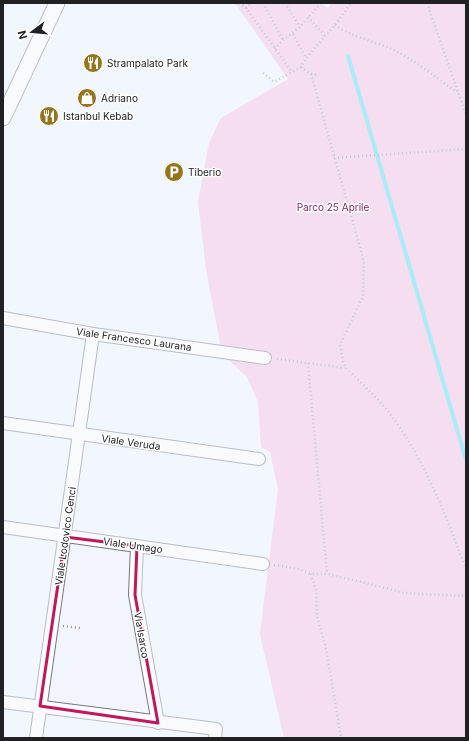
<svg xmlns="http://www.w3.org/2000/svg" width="469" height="741" viewBox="0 0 469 741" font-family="Inter,sans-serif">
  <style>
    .green { fill: #f5c0e0 }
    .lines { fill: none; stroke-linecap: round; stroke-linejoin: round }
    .stream { stroke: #52dfea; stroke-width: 4 }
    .minor-casing { stroke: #767880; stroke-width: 14 }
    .tertiary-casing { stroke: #767880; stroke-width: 17 }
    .path { stroke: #92949a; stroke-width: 2.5; stroke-dasharray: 1 3; stroke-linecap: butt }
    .minor { stroke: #fff; stroke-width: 12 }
    .tertiary { stroke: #fff; stroke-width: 15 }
    .marked { fill: none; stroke: #c2185b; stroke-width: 3; stroke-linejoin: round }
    .labels { text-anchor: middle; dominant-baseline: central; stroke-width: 3; stroke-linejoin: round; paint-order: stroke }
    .poi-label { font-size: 10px; fill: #202124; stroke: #fff; text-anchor: start }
    .park-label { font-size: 10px; fill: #86266a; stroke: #fff }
    .street-label { font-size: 10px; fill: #202124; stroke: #fff }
  </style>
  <rect width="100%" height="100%" fill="#f2f5fe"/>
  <!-- green -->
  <path class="green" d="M235,3H320L328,8L332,3H466V738H284L260,634L278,489L270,452L261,447L258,402L247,377L222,354L206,269L198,202L209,143L221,118L288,79Z"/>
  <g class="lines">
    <!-- stream -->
    <path class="stream" d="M348,56L466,460"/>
    <!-- minor casing -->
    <g class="minor-casing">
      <g id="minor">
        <path d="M3,318L93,334L265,358"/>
        <path d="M3,423L259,459"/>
        <path d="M3,527L263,564"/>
        <path d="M137,546L135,595L158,723"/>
        <path d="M3,702L216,729L215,738"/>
        <path d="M36,738L93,334"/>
      </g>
    </g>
    <!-- tertiary casing -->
    <g class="tertiary-casing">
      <path id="tertiary" d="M3,118L57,3"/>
    </g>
    <!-- path -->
    <g class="path">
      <path d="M239,3L246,8L292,72"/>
      <path d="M263,3L283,40"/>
      <path d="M285,3L300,27"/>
      <path d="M427,3L466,115"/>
      <path d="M246,8L251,3"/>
      <path d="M308,17L325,36"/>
      <path d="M335,25C351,37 374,41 392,49C415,60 436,78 457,92"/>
      <path d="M293,34L306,58"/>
      <path d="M275,49L283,40L300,27L319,5"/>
      <path d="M301,67L311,74L364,262L363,296L340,345L343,361L346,368C359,381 374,394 386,409C424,456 445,514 466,569"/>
      <path d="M263,73L274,82L301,67L306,58L335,25L351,3"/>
      <path d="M311,74L319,75"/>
      <path d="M334,158L466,149"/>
      <path d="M277,359L345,368"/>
      <path d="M308,363L327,574"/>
      <path d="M274,565L299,569L311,574H327L358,581L404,593L466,596"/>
      <path d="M311,574L316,590L317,617L326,648L341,738"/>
      <path d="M63,626L80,628"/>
    </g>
    <!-- minor -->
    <use href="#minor" class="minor"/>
    <!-- tertiary -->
    <use href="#tertiary" class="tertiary"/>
  </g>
  <!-- marked area -->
  <path d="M0 0H469V741H0ZM65,537L137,546L135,595L158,723L40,706Z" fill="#f2f5fe" fill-opacity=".55" fill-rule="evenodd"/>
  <path class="marked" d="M65,537L137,546L135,595L158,723L40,706Z"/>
  <!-- icons -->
  <defs>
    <g id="restaurant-disc" transform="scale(1)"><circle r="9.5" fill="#95741c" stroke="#fff"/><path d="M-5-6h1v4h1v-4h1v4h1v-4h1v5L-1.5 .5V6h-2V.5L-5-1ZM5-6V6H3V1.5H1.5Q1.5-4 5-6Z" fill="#fff"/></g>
    <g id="shop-disc" transform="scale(1)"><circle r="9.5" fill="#95741c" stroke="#fff"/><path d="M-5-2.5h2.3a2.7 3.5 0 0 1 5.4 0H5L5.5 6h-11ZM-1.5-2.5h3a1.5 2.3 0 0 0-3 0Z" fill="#fff"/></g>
    <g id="parking-disc" transform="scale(1)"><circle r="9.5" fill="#95741c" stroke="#fff"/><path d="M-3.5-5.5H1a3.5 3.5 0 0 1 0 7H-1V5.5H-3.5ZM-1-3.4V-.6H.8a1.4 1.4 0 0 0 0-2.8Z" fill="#fff"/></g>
  </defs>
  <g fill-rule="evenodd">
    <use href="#restaurant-disc" x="93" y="63"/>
    <use href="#shop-disc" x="87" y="98"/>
    <use href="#restaurant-disc" x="49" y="116"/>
    <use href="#parking-disc" x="174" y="172"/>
  </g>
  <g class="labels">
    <!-- poi labels -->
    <g class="poi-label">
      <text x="107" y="63">Strampalato Park</text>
      <text x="101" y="98">Adriano</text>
      <text x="63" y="116">Istanbul Kebab</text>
      <text x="188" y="172">Tiberio</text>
    </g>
    <!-- park labels -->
    <g class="park-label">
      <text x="333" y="207">Parco 25 Aprile</text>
    </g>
    <!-- street labels -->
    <g class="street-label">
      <text transform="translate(134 339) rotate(8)">Viale Francesco Laurana</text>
      <text transform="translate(131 442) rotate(8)">Viale Veruda</text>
      <text transform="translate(65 536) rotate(-82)">Viale Lodovico Cenci</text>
      <text transform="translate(133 545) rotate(8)">Viale Umago</text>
      <text transform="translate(142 635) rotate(80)">Via Isarco</text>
    </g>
  </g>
  <!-- border -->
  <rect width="469" height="741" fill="none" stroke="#202124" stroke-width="8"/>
  <!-- north arrow -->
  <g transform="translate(32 32) rotate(254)" stroke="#ffffff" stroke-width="3" paint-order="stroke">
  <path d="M0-3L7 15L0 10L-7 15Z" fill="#202124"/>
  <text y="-6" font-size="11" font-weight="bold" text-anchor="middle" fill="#202124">N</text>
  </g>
</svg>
